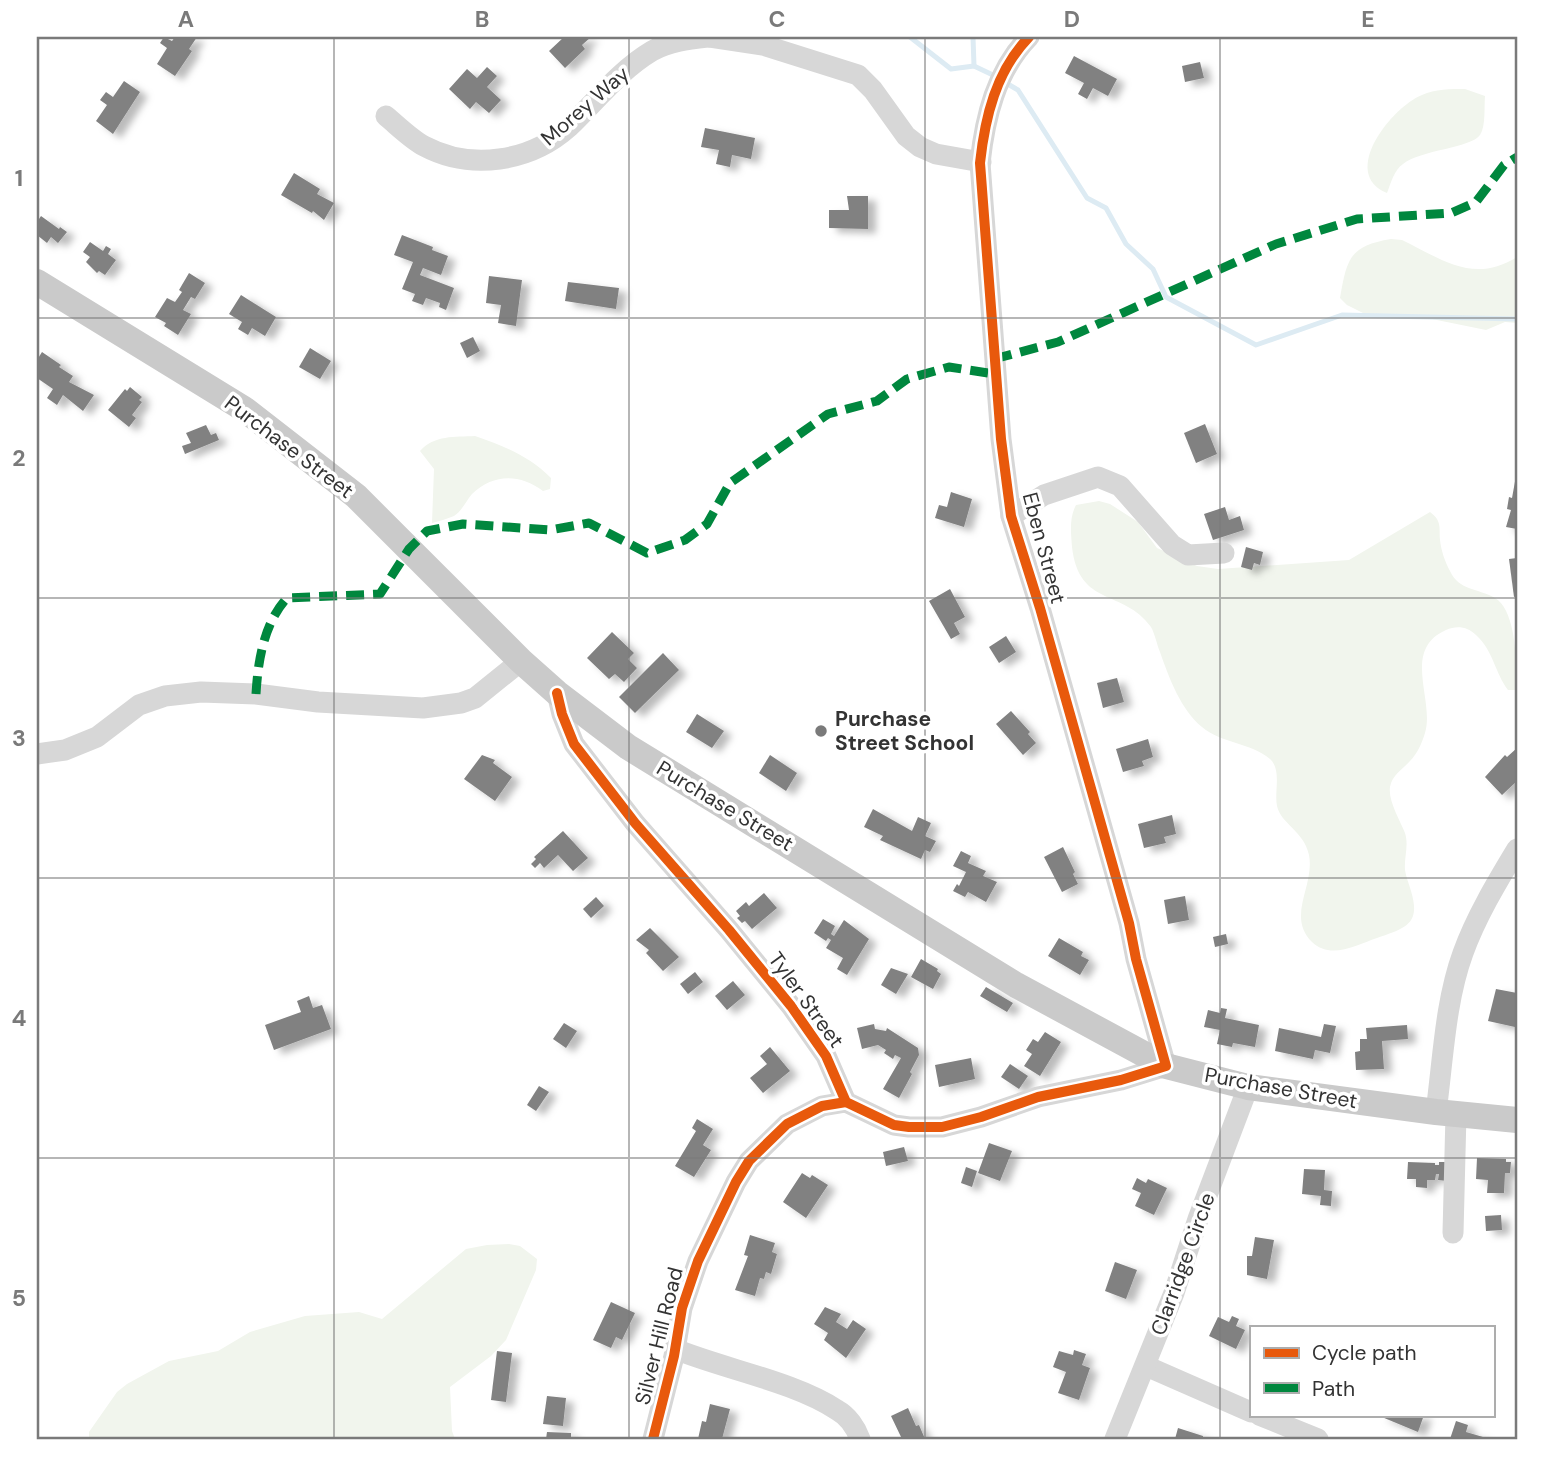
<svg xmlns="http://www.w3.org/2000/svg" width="1554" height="1476" viewBox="0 0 1554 1476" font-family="'DM Sans',sans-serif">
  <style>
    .green { fill: #f1f5ed }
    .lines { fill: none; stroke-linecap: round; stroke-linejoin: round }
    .stream { stroke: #ddebf3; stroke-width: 5 }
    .building { fill: #818181; filter: url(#shadow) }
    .minor { stroke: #d7d7d7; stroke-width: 21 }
    .major { stroke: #cacaca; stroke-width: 26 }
    .quiet { stroke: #00873e; stroke-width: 9; stroke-dasharray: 18 9; stroke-linecap: butt }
    .cycleway-casing { stroke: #fff; stroke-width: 15 }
    .cycleway { stroke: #e8590c; stroke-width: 10 }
    .grid { fill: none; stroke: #7a7a7a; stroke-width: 2; stroke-opacity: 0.55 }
    .poi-dot { fill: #7a7a7a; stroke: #fff; stroke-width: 2.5 }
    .labels { text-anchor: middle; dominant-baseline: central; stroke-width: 7; stroke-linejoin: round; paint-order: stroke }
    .street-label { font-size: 21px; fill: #333; stroke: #fff }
    .poi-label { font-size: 21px; font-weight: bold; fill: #333; stroke: #fff; text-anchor: start }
    .neatline { fill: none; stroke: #7a7a7a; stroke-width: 2.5 }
    .grid-label { font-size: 23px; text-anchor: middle; font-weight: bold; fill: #7a7a7a }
  </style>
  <defs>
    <filter id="shadow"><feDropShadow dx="8" dy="4.5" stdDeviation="3.5" flood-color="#0004"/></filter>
  </defs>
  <rect width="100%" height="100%" fill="#fff"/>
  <!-- green -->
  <g class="green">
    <path d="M1465,89L1485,96C1484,107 1486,126 1480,135C1471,148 1420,150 1403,164C1394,170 1391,183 1387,193C1339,173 1392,107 1422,95C1435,89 1451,89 1465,89Z"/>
    <path d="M1391,239L1402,240C1443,260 1474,284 1517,257V323L1505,322L1486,330L1432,319L1367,315L1347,305L1340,298C1347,259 1349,246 1391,239Z"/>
    <path d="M475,436C504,446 529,456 551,478L550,489L543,491C520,474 494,473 472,494C466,501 462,511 454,516C447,519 439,521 432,523L434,469L420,451C434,435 455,437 475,436Z"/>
    <path d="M1099,501L1110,504L1138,522L1157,548L1197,566L1218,569L1349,560L1430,512C1442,521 1439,527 1440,540C1441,550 1445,562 1450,571C1459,591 1478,588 1495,598C1517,611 1517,667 1516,690H1508C1495,673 1493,650 1476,635C1468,627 1457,625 1446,630C1401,650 1435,700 1425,733C1422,743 1417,754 1410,761C1403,769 1392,775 1390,787C1388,801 1400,820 1405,833C1409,846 1404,857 1405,870C1406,877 1409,884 1411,891C1421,924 1406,928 1377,938C1356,945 1331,960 1312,942C1286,916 1315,886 1309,855C1304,831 1281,824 1277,806C1274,792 1282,770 1270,759C1250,742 1222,744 1202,727C1181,710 1169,678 1160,652C1157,645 1155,634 1151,627C1123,588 1079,608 1072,547C1071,533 1069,518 1076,505Z"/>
    <path d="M509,1244L520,1246L537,1259L536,1270L506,1340L491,1356L450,1387L452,1431L455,1439H89V1432L117,1392L127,1384L169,1361L218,1351L250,1332L305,1316L359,1312L382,1319L466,1249L487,1245Z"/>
  </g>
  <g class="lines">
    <!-- stream -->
    <g class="stream">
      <path d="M910,37L951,69L974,66L995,76"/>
      <path d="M973,37L974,66"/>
      <path d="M1006,83L1018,90L1087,198L1106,208L1126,244L1153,269L1166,297L1256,345L1342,315L1517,319"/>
    </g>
  </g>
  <!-- building -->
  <g class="building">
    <path d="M164,37L172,41L175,37H197L189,49L192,51L175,76L157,64L167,48L160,43Z"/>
    <path d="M564,37H591L582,45L585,49L565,68L549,51Z"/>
    <path d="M1074,56L1117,79L1108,96L1093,88L1087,99L1078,94L1084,83L1065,73Z"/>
    <path d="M1200,62L1204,78L1185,82L1182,66Z"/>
    <path d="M487,67L497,76L487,87L501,100L489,113L476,102L470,109L449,89L467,69L477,78Z"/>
    <path d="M124,81L140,92L113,134L96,121L107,105L100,100L106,92L113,97Z"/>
    <path d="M705,128L755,138L751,159L732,155L730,167L716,164L719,150L701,147Z"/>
    <path d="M294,173L320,189L317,194L334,203L324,220L313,211L312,213L281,195Z"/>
    <path d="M847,196H868V229L829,228V210H849Z"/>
    <path d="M41,216L59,229L60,227L67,232L58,243L51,237L47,243L37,235V222Z"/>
    <path d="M402,235L433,247L432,250L448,256L441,275L423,268L420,275L454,288L446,310L439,307L440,303L426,298L423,305L412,301L415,294L402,289L413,262L394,255Z"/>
    <path d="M90,242L103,251L106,246L111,249L108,254L116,260L105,275L99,271L97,273L86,262L90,257L83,252Z"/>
    <path d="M189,273L205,283L195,299L191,297L183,310L191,314L178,335L164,326L166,323L155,317L167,298L175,302L182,292L179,290Z"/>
    <path d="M489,276L522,280L516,326L498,323L501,305L486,303Z"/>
    <path d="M568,282L619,288L616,309L565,301Z"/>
    <path d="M241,295L276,317L265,336L252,328L248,335L238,329L242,322L229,314Z"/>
    <path d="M473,337L480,351L467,358L460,343Z"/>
    <path d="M310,348L331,361L320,379L299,367Z"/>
    <path d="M42,352L61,365L59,367L73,376L69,382L94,395L83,411L63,395L57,405L47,398L53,389L37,378V360Z"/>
    <path d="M130,387L142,397L139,400L142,402L132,415L136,418L129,427L108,410L125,389L127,391Z"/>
    <path d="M1205,424L1217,454L1196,463L1184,433Z"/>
    <path d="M206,425L211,435L216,433L219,440L185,454L182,446L191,443L186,433Z"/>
    <path d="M1516,476H1517V529L1506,527L1511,510L1507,509L1509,497L1512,498Z"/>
    <path d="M951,492L972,499L964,527L935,518L939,505L947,507Z"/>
    <path d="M1225,507L1229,520L1240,516L1244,530L1213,540L1204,514Z"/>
    <path d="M1246,547L1263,552L1260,565L1254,563L1252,570L1241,567Z"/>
    <path d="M1517,558V596L1514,597L1509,559Z"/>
    <path d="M950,589L965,617L954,623L960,634L951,639L929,601Z"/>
    <path d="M612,632L634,653L628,659L637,668L624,682L615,674L609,679L587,658Z"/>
    <path d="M1006,636L1016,652L999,663L989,647Z"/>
    <path d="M663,653L679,670L635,713L619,697Z"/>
    <path d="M1117,678L1124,702L1103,708L1097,683Z"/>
    <path d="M1011,711L1030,732L1028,734L1036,743L1023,755L996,724Z"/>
    <path d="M697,714L724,731L712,748L686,732Z"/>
    <path d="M1148,739L1153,757L1142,761L1144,766L1123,772L1116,749Z"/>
    <path d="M1517,748V781L1502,795L1485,777L1505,755L1507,757Z"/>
    <path d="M482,755L495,760L493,763L512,777L495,801L464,779Z"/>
    <path d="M770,755L797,773L786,791L759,773Z"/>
    <path d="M873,809L912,831L918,817L931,823L925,836L936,841L930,852L925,850L921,859L880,840L883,836L864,827Z"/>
    <path d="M1172,815L1176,834L1164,837L1166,843L1144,848L1138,824Z"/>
    <path d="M563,831L588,858L573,871L558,855L544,868L540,863L535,868L531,864L536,859L534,857Z"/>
    <path d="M1063,847L1075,872L1073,874L1078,884L1062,892L1044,857Z"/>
    <path d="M961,851L971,856L968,863L986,871L983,876L997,882L986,902L968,892L965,897L953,891L957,884L959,886L966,872L953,866Z"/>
    <path d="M764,893L777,908L752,929L745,921L742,923L737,918L740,916L736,911L746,902L749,906Z"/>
    <path d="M1185,896L1189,920L1168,924L1164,900Z"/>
    <path d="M596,897L604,906L591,918L583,909Z"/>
    <path d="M823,919L835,926L831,934L834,936L844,920L869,939L847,975L837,969L843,958L826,948L831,940L828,938L826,941L814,933Z"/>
    <path d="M650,928L679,957L663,971L646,953L649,950L636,940Z"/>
    <path d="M1226,934L1228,944L1215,947L1213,937Z"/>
    <path d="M1059,938L1083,952L1081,956L1089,960L1080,975L1048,956Z"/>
    <path d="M921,959L938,969L937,971L941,974L933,989L911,977Z"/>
    <path d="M891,968L908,974L896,994L881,985Z"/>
    <path d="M695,972L703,982L688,994L680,984Z"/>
    <path d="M733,981L745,995L727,1010L715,996Z"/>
    <path d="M986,987L1013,1003L1007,1012L980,996Z"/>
    <path d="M1496,989L1517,993L1515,1027L1488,1021Z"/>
    <path d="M309,996L313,1008L322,1005L331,1029L274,1050L265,1025L301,1012L297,1001Z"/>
    <path d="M1221,1008L1227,1009L1225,1018L1259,1025L1255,1047L1233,1043L1232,1047L1217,1044L1220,1030L1204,1027L1208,1010L1220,1013Z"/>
    <path d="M564,1023L577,1031L566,1048L553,1039Z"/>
    <path d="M874,1024L875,1029L886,1031L887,1028L918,1048L919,1055L910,1072L912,1074L899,1098L883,1089L901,1058L895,1055L893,1059L884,1053L886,1050L878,1045L862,1049L857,1028Z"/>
    <path d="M1324,1024L1336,1026L1330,1053L1315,1050L1313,1059L1275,1051L1279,1028L1321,1037Z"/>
    <path d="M1407,1025L1408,1039L1382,1041L1384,1069L1356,1070L1355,1052L1360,1051V1039H1367L1366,1028Z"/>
    <path d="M1045,1032L1061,1042L1040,1076L1024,1066L1032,1054L1026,1050L1033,1039L1038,1042Z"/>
    <path d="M770,1047L790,1071L763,1093L750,1078L767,1064L760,1056Z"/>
    <path d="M971,1058L975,1079L939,1087L935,1065Z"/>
    <path d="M1010,1064L1028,1076L1019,1089L1001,1077Z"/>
    <path d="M539,1086L549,1092L536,1111L527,1105Z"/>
    <path d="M697,1119L713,1129L703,1145L711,1150L694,1177L675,1166L696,1131L692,1128Z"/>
    <path d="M989,1143L1012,1151L1000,1181L978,1173Z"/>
    <path d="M904,1147L908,1161L886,1166L883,1152Z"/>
    <path d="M1477,1158L1506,1159V1162H1511L1510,1173H1505L1504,1193H1487L1488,1180L1476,1179Z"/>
    <path d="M1408,1162L1435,1163V1165H1439V1162H1449L1448,1181L1438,1180L1439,1174H1436L1435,1180H1427V1188L1416,1187V1179H1407Z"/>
    <path d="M966,1167L977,1171L972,1187L961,1183Z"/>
    <path d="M1304,1169L1325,1170L1324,1190L1332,1191L1331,1206L1320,1205L1321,1196L1302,1194Z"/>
    <path d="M802,1173L810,1178L812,1175L828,1185L806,1218L783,1202Z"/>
    <path d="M1137,1178L1146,1183L1148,1179L1167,1188L1154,1215L1135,1206L1141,1193L1132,1189Z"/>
    <path d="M1501,1215L1502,1230L1486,1231L1485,1216Z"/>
    <path d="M750,1235L775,1243L772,1252L777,1254L771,1274L766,1272L764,1279L760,1278L755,1296L735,1290L748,1256L744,1255Z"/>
    <path d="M1255,1237L1274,1240L1267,1279L1247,1275V1256H1252Z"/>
    <path d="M1115,1262L1137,1270L1126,1299L1105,1291Z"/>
    <path d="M611,1302L635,1313L622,1340L616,1337L611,1348L593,1340Z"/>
    <path d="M825,1307L841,1314L836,1322L847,1329L853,1320L866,1329L846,1358L824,1340L828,1333L814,1324Z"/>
    <path d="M1232,1316L1239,1319L1236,1326L1245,1330L1236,1349L1209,1336L1218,1317L1229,1322Z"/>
    <path d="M1074,1350L1086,1354L1082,1365L1090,1368L1079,1400L1058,1393L1066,1372L1053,1367L1059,1351L1073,1355Z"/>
    <path d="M497,1351L512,1353L506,1402L491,1400Z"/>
    <path d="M547,1396L566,1398L563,1426L543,1424Z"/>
    <path d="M710,1404L730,1409L722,1439H698L702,1421L706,1422Z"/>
    <path d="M908,1408L916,1426L919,1425L925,1439H902L891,1416Z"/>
    <path d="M1377,1415H1424L1418,1432Z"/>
    <path d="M1456,1421L1468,1425L1466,1432L1483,1437L1482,1439H1450Z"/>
    <path d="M1178,1428L1203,1436V1439H1175Z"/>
    <path d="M547,1432L571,1433V1439H546Z"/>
  </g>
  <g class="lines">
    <!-- minor -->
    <g class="minor">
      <path d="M710,37L763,45L858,75L873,90L906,136L920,147L936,154L981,162"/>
      <path d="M386,116C398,126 411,139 424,146C471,171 530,162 569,127C596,101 620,70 652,51C669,41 690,39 709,37"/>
      <path d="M1011,516L1044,495L1098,477L1120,486L1172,545L1188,555L1224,553"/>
      <path d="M557,693L562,714L574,744L635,823L729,930L791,1006L826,1056L846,1102L894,1125L909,1127H942L981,1117L1038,1097L1121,1080L1166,1066L1136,959L1129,923L1040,608L1011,516L1001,439L980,163C985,117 996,71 1029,37"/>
      <path d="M37,754L65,750L97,737L139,705L165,696L201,692L256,694L318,702L423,708L461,703L475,698L521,661"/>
      <path d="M1436,1112C1443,1061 1445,1002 1463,953C1476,917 1497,882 1517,849"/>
      <path d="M1453,1233L1456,1114"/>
      <path d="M675,1349C724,1369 795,1382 837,1410C848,1416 856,1428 860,1439"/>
      <path d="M1146,1366L1251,1412"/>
      <path d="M1259,1415L1318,1439"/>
      <path d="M653,1439L674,1356L682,1308L698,1261L736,1182L749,1161L787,1124L822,1106L846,1102"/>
      <path d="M1115,1439L1174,1293L1198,1219L1248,1087"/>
    </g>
    <!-- major -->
    <path class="major" d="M37,282L244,409L356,496L521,661L557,693L628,747L1016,985L1166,1066L1248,1087L1436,1112L1517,1120"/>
    <!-- quiet -->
    <g class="quiet">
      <path d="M994,359L1058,342L1276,244L1357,219L1451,213L1476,202L1504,165L1517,157"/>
      <path d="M256,694C258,660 264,623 287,598L380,594L409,549L427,531L463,524L550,530L589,523L647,553L685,540L707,524L730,483L828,414L877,401L907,379L949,367L995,374"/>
    </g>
    <!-- cycleway casing -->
    <g class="cycleway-casing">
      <g id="cycleway">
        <path d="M557,693L562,714L574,744L635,823L729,930L791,1006L826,1056L846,1102L894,1125L909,1127H942L981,1117L1038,1097L1121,1080L1166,1066L1136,959L1129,923L1040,608L1011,516L1001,439L980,163C985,117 996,71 1029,37"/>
        <path d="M653,1439L674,1356L682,1308L698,1261L736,1182L749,1161L787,1124L822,1106L846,1102"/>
      </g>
    </g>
    <!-- cycleway -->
    <use href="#cycleway" class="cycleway"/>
  </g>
  <!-- grid -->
  <path class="grid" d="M334,37V1439M629,37V1439M925,37V1439M1220,37V1439M37,318H1517M37,598H1517M37,878H1517M37,1158H1517"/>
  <!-- markers -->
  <circle class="poi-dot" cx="821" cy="731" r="7"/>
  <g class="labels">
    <!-- street labels -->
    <g class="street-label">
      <text transform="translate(585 106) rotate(-41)">Morey Way</text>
      <text transform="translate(289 447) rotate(37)">Purchase Street</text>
      <text transform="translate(1044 548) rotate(75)">Eben Street</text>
      <text transform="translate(725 806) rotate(31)">Purchase Street</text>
      <text transform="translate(806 1000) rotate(54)">Tyler Street</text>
      <text transform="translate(1281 1088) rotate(10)">Purchase Street</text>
      <text transform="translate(1183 1264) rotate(-70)">Clarridge Circle</text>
      <text transform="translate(659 1336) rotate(-76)">Silver Hill Road</text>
    </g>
    <!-- poi labels -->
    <g class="poi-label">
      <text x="835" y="719">Purchase<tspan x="835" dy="24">Street School</tspan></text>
    </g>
  </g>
  <!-- border -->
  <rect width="1554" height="1476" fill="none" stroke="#ffffff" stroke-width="77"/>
  <!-- legend -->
  <rect x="1250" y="1326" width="245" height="91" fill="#ffffff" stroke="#adadad" stroke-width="2"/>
  <rect x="1264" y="1348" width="35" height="10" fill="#e8590c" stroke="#adadad" stroke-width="2"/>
  <text x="1312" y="1360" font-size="21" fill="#333333">Cycle path</text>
  <rect x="1264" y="1383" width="35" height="10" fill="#00873e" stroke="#adadad" stroke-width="2"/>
  <text x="1312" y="1396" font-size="21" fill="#333333">Path</text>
  <rect x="38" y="38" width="1478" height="1400" class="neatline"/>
  <g class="grid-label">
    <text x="186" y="27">A</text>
    <text x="482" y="27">B</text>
    <text x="777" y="27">C</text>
    <text x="1072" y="27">D</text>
    <text x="1368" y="27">E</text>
    <text x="19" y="186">1</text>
    <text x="19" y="466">2</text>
    <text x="19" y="746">3</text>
    <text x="19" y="1026">4</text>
    <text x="19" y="1306">5</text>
  </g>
</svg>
